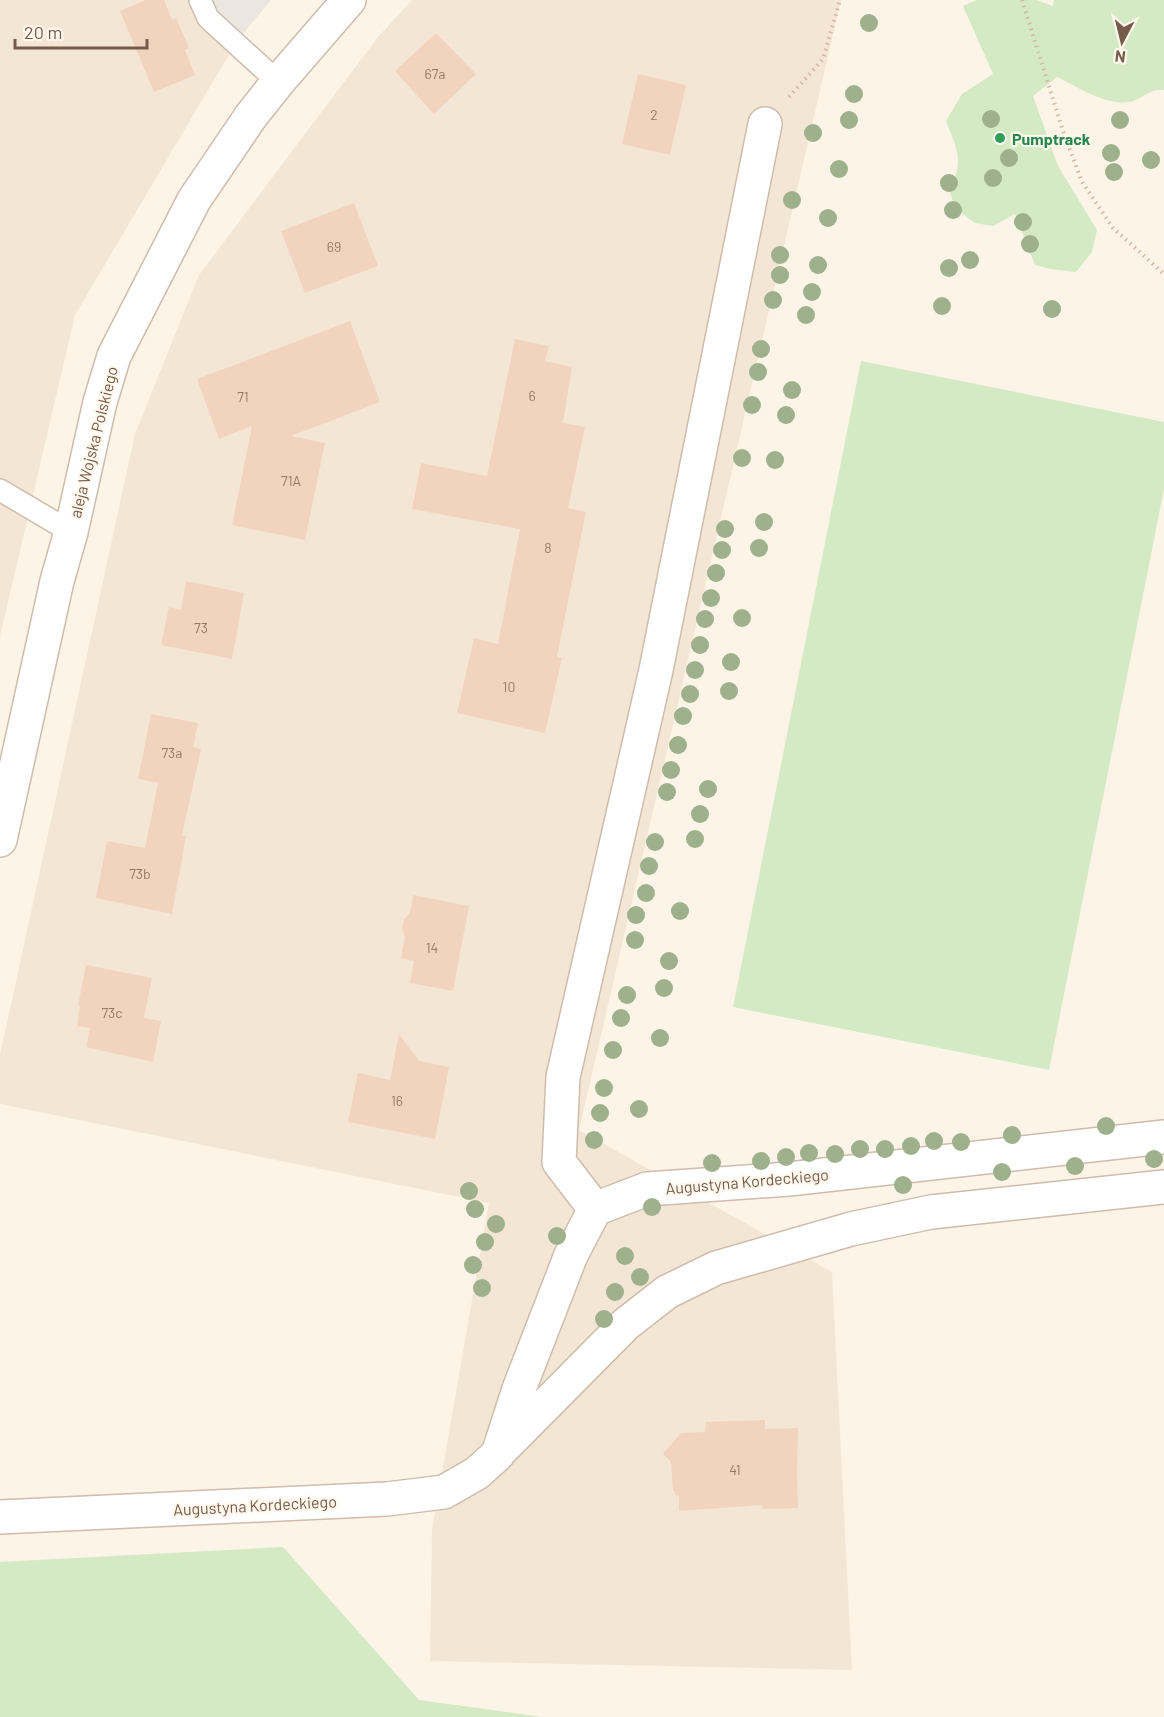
<svg xmlns="http://www.w3.org/2000/svg" width="1164" height="1717" viewBox="0 0 1164 1717" font-family="Barlow,sans-serif">
  <style>
    .residential { fill: #f4e6d4 }
    .industrial { fill: #ece6e0 }
    .green { fill: #d3eac4 }
    .building { fill: #f2d4be }
    .lines { fill: none; stroke-linecap: round; stroke-linejoin: round }
    .service-casing { stroke: #cebcac; stroke-width: 24 }
    .minor-casing { stroke: #cebcac; stroke-width: 36 }
    .tertiary-casing { stroke: #cebcac; stroke-width: 36 }
    .path { stroke: #d7b7a0; stroke-width: 4; stroke-dasharray: 1.5 4.5; stroke-linecap: butt }
    .service { stroke: #fff; stroke-width: 21 }
    .minor { stroke: #fff; stroke-width: 33 }
    .tertiary { stroke: #fff; stroke-width: 33 }
    .tree { fill: #9eb18c }
    .leisure-dot { fill: #2e9e5b; stroke: #fff8ec; stroke-width: 2 }
    .labels { text-anchor: middle; dominant-baseline: central; stroke-width: 4.5; stroke-linejoin: round; paint-order: stroke }
    .number-label { font-size: 14px; fill: #957968 }
    .leisure-label { font-size: 16px; font-weight: bold; fill: #27864d; stroke: #fff8ec; text-anchor: start }
    .street-label { font-size: 16px; fill: #765b4b; stroke: #fff8ec }
  </style>
  <rect width="100%" height="100%" fill="#fcf4e6"/>
  <!-- residential -->
  <g class="residential">
    <path d="M0,0H211L237,41L75,315L0,636Z"/>
    <path d="M412,0H841L579,1130L832,1272L852,1670L430,1661L432,1530L489,1203L0,1104V1055L135,434L199,275L378,37Z"/>
  </g>
  <!-- industrial -->
  <path class="industrial" d="M211,0H271L237,41Z"/>
  <!-- green -->
  <g class="green">
    <path d="M977,0H1036L1053,6L1054,0H1164V90C1151,88 1145,97 1133,101C1109,108 1078,87 1057,77L1033,96L1058,166L1097,230L1092,252L1076,272L1050,269L1035,265L1015,214L993,226L975,223L956,209L950,193C963,159 959,154 946,121L962,94L993,74L963,6Z"/>
    <path d="M861,361L1164,422V489L1049,1070L733,1007Z"/>
    <path d="M283,1547L419,1700L542,1717H0V1562Z"/>
  </g>
  <!-- building -->
  <g class="building">
    <path d="M146,0H164L172,20L176,18L189,48L185,50L195,75L154,92L120,11Z"/>
    <path d="M436,33L476,74L434,114L395,71Z"/>
    <path d="M638,74L686,85L670,155L622,144Z"/>
    <path d="M354,203L378,266L305,293L281,231Z"/>
    <path d="M350,321L380,402L291,436L325,443L305,540L232,525L252,426L219,439L197,379Z"/>
    <path d="M515,339L549,346L545,361L572,367L563,423L585,427L568,508L586,512L557,657L562,658L545,733L457,713L474,638L498,644L520,529L412,509L421,463L487,476Z"/>
    <path d="M186,581L244,593L232,659L161,645L169,607L181,610Z"/>
    <path d="M151,714L198,723L193,747L201,749L182,835L186,836L172,914L96,898L107,841L145,848L158,783L138,779Z"/>
    <path d="M413,895L469,906L453,991L410,983L414,961L401,958L405,936L402,929L404,919L410,913Z"/>
    <path d="M86,965L152,978L144,1018L161,1021L153,1062L86,1047L90,1028L77,1026L80,1006H78Z"/>
    <path d="M399,1034L419,1061L449,1067L435,1139L348,1122L358,1073L390,1080Z"/>
    <path d="M765,1420V1429L798,1428L797,1476L798,1508L763,1509L762,1505L679,1511V1496L675,1495V1492L673,1491L671,1462L663,1454L681,1433L705,1432L706,1422Z"/>
  </g>
  <g class="lines">
    <!-- service casing -->
    <g class="service-casing">
      <g id="service">
        <path d="M200,0L208,18L278,82"/>
        <path d="M0,490L71,532"/>
      </g>
    </g>
    <!-- minor casing -->
    <g class="minor-casing">
      <g id="minor">
        <path d="M595,1209L559,1162L563,1077L656,670L765,124"/>
        <path d="M502,1449L626,1324L667,1292L716,1268L851,1229L931,1212L1164,1187"/>
        <path d="M0,1517L387,1499L444,1492L477,1473L498,1454L519,1389L571,1255L595,1209L647,1189L789,1179L1164,1137"/>
      </g>
    </g>
    <!-- tertiary casing -->
    <g class="tertiary-casing">
      <path id="tertiary" d="M0,840L57,581L71,532L100,402L114,356L194,200L251,116L278,82L349,0"/>
    </g>
    <!-- path -->
    <g class="path">
      <path d="M1022,0L1063,131L1082,182L1113,228L1164,274"/>
      <path d="M789,97L823,59L840,0"/>
    </g>
    <!-- service -->
    <use href="#service" class="service"/>
    <!-- minor -->
    <use href="#minor" class="minor"/>
    <!-- tertiary -->
    <use href="#tertiary" class="tertiary"/>
  </g>
  <!-- trees -->
  <g class="tree">
    <circle cx="869" cy="23" r="9"/>
    <circle cx="854" cy="94" r="9"/>
    <circle cx="991" cy="119" r="9"/>
    <circle cx="849" cy="120" r="9"/>
    <circle cx="1120" cy="120" r="9"/>
    <circle cx="813" cy="133" r="9"/>
    <circle cx="1111" cy="153" r="9"/>
    <circle cx="1009" cy="158" r="9"/>
    <circle cx="1151" cy="160" r="9"/>
    <circle cx="839" cy="169" r="9"/>
    <circle cx="1114" cy="172" r="9"/>
    <circle cx="993" cy="178" r="9"/>
    <circle cx="949" cy="183" r="9"/>
    <circle cx="792" cy="200" r="9"/>
    <circle cx="953" cy="210" r="9"/>
    <circle cx="828" cy="218" r="9"/>
    <circle cx="1023" cy="222" r="9"/>
    <circle cx="1030" cy="244" r="9"/>
    <circle cx="780" cy="255" r="9"/>
    <circle cx="970" cy="260" r="9"/>
    <circle cx="818" cy="265" r="9"/>
    <circle cx="949" cy="268" r="9"/>
    <circle cx="780" cy="275" r="9"/>
    <circle cx="812" cy="292" r="9"/>
    <circle cx="773" cy="300" r="9"/>
    <circle cx="942" cy="306" r="9"/>
    <circle cx="1052" cy="309" r="9"/>
    <circle cx="806" cy="315" r="9"/>
    <circle cx="761" cy="349" r="9"/>
    <circle cx="758" cy="372" r="9"/>
    <circle cx="792" cy="390" r="9"/>
    <circle cx="752" cy="405" r="9"/>
    <circle cx="786" cy="415" r="9"/>
    <circle cx="742" cy="458" r="9"/>
    <circle cx="775" cy="460" r="9"/>
    <circle cx="764" cy="522" r="9"/>
    <circle cx="725" cy="529" r="9"/>
    <circle cx="759" cy="548" r="9"/>
    <circle cx="722" cy="550" r="9"/>
    <circle cx="716" cy="573" r="9"/>
    <circle cx="711" cy="598" r="9"/>
    <circle cx="742" cy="618" r="9"/>
    <circle cx="705" cy="619" r="9"/>
    <circle cx="700" cy="645" r="9"/>
    <circle cx="731" cy="662" r="9"/>
    <circle cx="695" cy="670" r="9"/>
    <circle cx="729" cy="691" r="9"/>
    <circle cx="690" cy="694" r="9"/>
    <circle cx="683" cy="716" r="9"/>
    <circle cx="678" cy="745" r="9"/>
    <circle cx="671" cy="770" r="9"/>
    <circle cx="708" cy="789" r="9"/>
    <circle cx="667" cy="792" r="9"/>
    <circle cx="700" cy="814" r="9"/>
    <circle cx="695" cy="839" r="9"/>
    <circle cx="655" cy="842" r="9"/>
    <circle cx="649" cy="866" r="9"/>
    <circle cx="646" cy="893" r="9"/>
    <circle cx="680" cy="911" r="9"/>
    <circle cx="636" cy="915" r="9"/>
    <circle cx="635" cy="940" r="9"/>
    <circle cx="669" cy="961" r="9"/>
    <circle cx="664" cy="988" r="9"/>
    <circle cx="627" cy="995" r="9"/>
    <circle cx="621" cy="1018" r="9"/>
    <circle cx="660" cy="1038" r="9"/>
    <circle cx="613" cy="1050" r="9"/>
    <circle cx="604" cy="1088" r="9"/>
    <circle cx="639" cy="1109" r="9"/>
    <circle cx="600" cy="1113" r="9"/>
    <circle cx="1106" cy="1126" r="9"/>
    <circle cx="1012" cy="1135" r="9"/>
    <circle cx="594" cy="1140" r="9"/>
    <circle cx="934" cy="1141" r="9"/>
    <circle cx="961" cy="1142" r="9"/>
    <circle cx="911" cy="1146" r="9"/>
    <circle cx="860" cy="1149" r="9"/>
    <circle cx="885" cy="1149" r="9"/>
    <circle cx="809" cy="1153" r="9"/>
    <circle cx="835" cy="1154" r="9"/>
    <circle cx="786" cy="1157" r="9"/>
    <circle cx="1154" cy="1159" r="9"/>
    <circle cx="761" cy="1161" r="9"/>
    <circle cx="712" cy="1163" r="9"/>
    <circle cx="1075" cy="1166" r="9"/>
    <circle cx="1002" cy="1172" r="9"/>
    <circle cx="903" cy="1185" r="9"/>
    <circle cx="469" cy="1191" r="9"/>
    <circle cx="652" cy="1207" r="9"/>
    <circle cx="475" cy="1209" r="9"/>
    <circle cx="496" cy="1224" r="9"/>
    <circle cx="557" cy="1236" r="9"/>
    <circle cx="485" cy="1242" r="9"/>
    <circle cx="625" cy="1256" r="9"/>
    <circle cx="473" cy="1265" r="9"/>
    <circle cx="640" cy="1277" r="9"/>
    <circle cx="482" cy="1288" r="9"/>
    <circle cx="615" cy="1292" r="9"/>
    <circle cx="604" cy="1319" r="9"/>
  </g>
  <!-- markers -->
  <circle class="leisure-dot" cx="1000" cy="138" r="6"/>
  <g class="labels">
    <!-- number labels -->
    <g class="number-label">
      <text x="435" y="73">67a</text>
      <text x="654" y="114">2</text>
      <text x="334" y="246">69</text>
      <text x="532" y="395">6</text>
      <text x="243" y="396">71</text>
      <text x="291" y="480">71A</text>
      <text x="548" y="547">8</text>
      <text x="201" y="627">73</text>
      <text x="509" y="686">10</text>
      <text x="172" y="752">73a</text>
      <text x="140" y="873">73b</text>
      <text x="432" y="947">14</text>
      <text x="112" y="1012">73c</text>
      <text x="397" y="1100">16</text>
      <text x="735" y="1469">41</text>
    </g>
    <!-- leisure labels -->
    <g class="leisure-label">
      <text x="1012" y="138">Pumptrack</text>
    </g>
    <!-- street labels -->
    <g class="street-label">
      <text transform="translate(93 442) rotate(-76)">aleja Wojska Polskiego</text>
      <text transform="translate(747 1181) rotate(-5)">Augustyna Kordeckiego</text>
      <text transform="translate(255 1505) rotate(-3)">Augustyna Kordeckiego</text>
    </g>
  </g>
  <!-- north arrow -->
  <g transform="translate(1122 42) rotate(187)" stroke="#fff8ec" stroke-width="4.5" paint-order="stroke">
  <path d="M0-4.5L10 22L0 15L-10 22Z" fill="#765b4b"/>
  <text y="-9" font-size="16" font-weight="bold" text-anchor="middle" fill="#765b4b">N</text>
  </g>
  <!-- scale -->
  <path d="M15 39v9h132v-9" fill="none" stroke="#765b4b" stroke-width="3"/>
  <text x="24" y="39" font-size="18" fill="#765b4b" stroke="#fff8ec" stroke-width="4.5" paint-order="stroke">20 m</text>
</svg>
